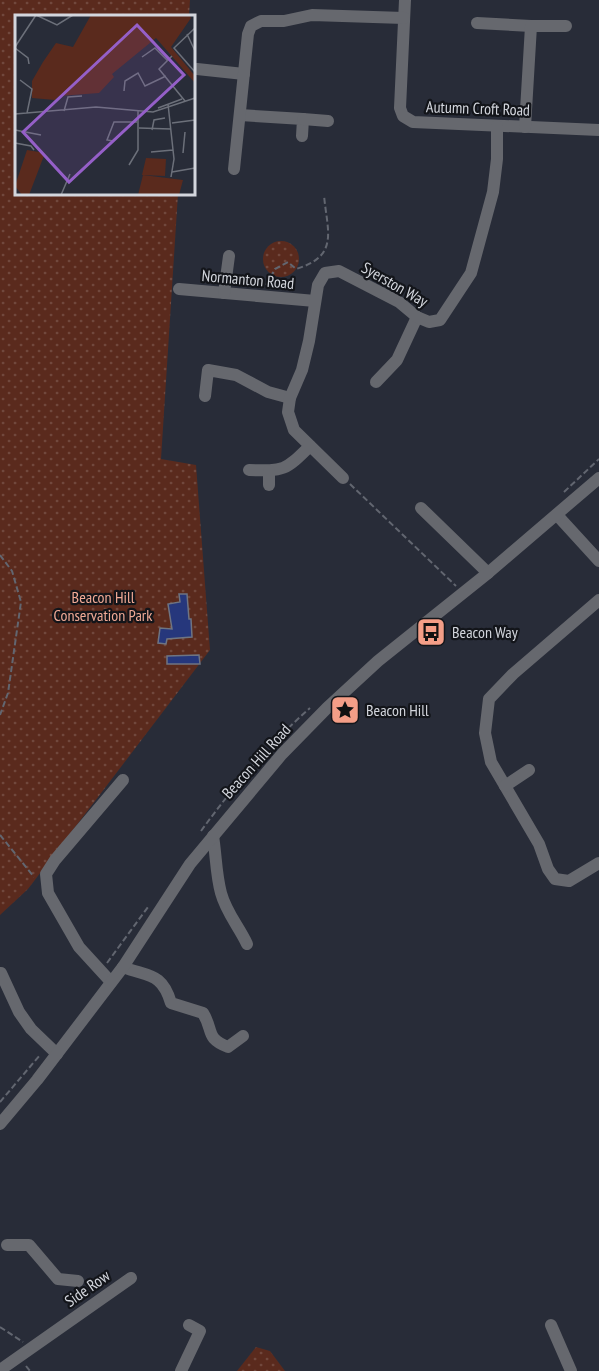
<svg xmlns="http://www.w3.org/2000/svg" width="599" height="1371" viewBox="0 0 599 1371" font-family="'PT Sans Narrow',sans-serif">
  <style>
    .park { fill: url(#park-dots) }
    .building { fill: #26377c; stroke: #6f7482; stroke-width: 1.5 }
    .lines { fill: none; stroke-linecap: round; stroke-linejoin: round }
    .path { stroke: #626670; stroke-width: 2; stroke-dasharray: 6 3; stroke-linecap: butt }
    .minor { stroke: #66686e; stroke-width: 12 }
    .labels { text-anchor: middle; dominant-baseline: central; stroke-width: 4.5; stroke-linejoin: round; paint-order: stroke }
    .street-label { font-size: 16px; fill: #d3d6dd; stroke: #13151a }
    .park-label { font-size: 16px; fill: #f1aa96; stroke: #13151a }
    .poi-label { font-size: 16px; fill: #d3d6dd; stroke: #13151a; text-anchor: start }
    .inset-road { fill: none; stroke: #6c707a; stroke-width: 1.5 }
    .view { fill: #955fc8; fill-opacity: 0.15; stroke: #955fc8; stroke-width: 3 }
    .inset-edge { fill: none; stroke: #d3d6dd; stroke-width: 3 }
  </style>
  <defs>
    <pattern id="park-dots" width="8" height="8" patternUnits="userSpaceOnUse" patternTransform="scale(1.5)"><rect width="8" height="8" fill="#5a2a1d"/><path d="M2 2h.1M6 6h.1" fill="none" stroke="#71483d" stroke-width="1.8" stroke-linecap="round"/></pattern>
  </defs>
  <rect width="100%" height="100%" fill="#282c38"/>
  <!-- park -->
  <g class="park">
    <path d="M0,0H190L189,16H16V194H178L161,459L196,465L210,650L28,889L0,915Z"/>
    <circle cx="281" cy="259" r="18"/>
    <path d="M256,1347L270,1351L285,1371H237Z"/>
  </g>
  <!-- building -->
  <g class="building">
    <path d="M179,594H187L189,619H191L192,637L167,639L166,644L158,643L160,628L172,629L168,604L180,602Z"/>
    <path d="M199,655L200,664H167V656Z"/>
  </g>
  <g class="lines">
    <!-- path -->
    <g class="path">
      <path d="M266,285L275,269L288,262L296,269C340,256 327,231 324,195"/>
      <path d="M350,484L456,586"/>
      <path d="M564,492L599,459"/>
      <path d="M0,555L12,571L21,602L8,693L0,715"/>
      <path d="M201,831C233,787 269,744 310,708"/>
      <path d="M0,835L34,877"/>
      <path d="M107,963L148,907"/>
      <path d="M0,1102L40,1055"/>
      <path d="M0,1327L23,1342"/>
      <path d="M26,1366L30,1371"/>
    </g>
    <!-- minor -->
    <g class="minor">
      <path d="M405,0L400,108L403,116L413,122L599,130"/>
      <path d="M477,23L531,26"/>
      <path d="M197,69L244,74"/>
      <path d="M240,115L303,119L302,136"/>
      <path d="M303,119L328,121"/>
      <path d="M525,127L531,26H566"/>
      <path d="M234,169L248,34L251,26L261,21H284L312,15L404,18"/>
      <path d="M179,289L315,301"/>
      <path d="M224,293L229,256"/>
      <path d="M376,382L397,360L417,317"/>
      <path d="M205,396L208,370L236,375L268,392L290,398"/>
      <path d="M249,470C284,471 285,471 310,446"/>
      <path d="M343,478L294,430L288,412L290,398L302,370L309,341L318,285L325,273L339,271L399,302L417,317L429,322L440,320L471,273L493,192L497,159V126"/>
      <path d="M269,485V471"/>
      <path d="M421,508L488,573"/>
      <path d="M557,515L599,561"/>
      <path d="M599,600L513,674L489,699L485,733L491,762L539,844L548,869L555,879L569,881L599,863"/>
      <path d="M505,786L529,770"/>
      <path d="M213,836C216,854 216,875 221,893C226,912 239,927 247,944"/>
      <path d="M123,967C148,977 162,972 171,1003L203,1013C214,1031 205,1038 228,1047L243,1036"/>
      <path d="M1,973L19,1012L31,1029L57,1054"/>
      <path d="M111,982L79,947L48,893L46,874L55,860L123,780"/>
      <path d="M0,1124L37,1080L123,967L190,864L282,754L327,708L378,661L488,573L599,478"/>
      <path d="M7,1245H29L58,1279L78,1281"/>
      <path d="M551,1325L571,1371"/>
      <path d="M0,1370L131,1278"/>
      <path d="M181,1371L200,1331L189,1325"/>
    </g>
  </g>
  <!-- icons -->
  <defs>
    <g id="bus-square" transform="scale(1.5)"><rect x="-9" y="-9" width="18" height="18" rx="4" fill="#f49e87" stroke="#13151a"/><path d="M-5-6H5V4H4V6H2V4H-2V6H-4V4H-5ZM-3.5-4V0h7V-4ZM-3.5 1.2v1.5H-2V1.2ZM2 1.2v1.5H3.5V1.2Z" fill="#111"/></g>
    <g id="sight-square" transform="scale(1.5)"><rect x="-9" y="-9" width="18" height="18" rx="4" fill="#f49e87" stroke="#13151a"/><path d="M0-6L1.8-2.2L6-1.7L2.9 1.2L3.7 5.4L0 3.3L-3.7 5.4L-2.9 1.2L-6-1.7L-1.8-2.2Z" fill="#111"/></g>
  </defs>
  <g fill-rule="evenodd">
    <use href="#bus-square" x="431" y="632"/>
    <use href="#sight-square" x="345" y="710"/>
  </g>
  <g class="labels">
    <!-- street labels -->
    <g class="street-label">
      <text transform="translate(478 108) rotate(2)">Autumn Croft Road</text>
      <text transform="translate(248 279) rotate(5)">Normanton Road</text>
      <text transform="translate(395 284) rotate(30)">Syerston Way</text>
      <text transform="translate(256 761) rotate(-48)">Beacon Hill Road</text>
      <text transform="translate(87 1288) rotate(-35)">Side Row</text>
    </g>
    <!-- park labels -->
    <g class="park-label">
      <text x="103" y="597">Beacon Hill<tspan x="103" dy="18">Conservation Park</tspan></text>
    </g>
    <!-- poi labels -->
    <g class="poi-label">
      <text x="452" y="632">Beacon Way</text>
      <text x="366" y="710">Beacon Hill</text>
    </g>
  </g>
  <!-- overview -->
  <g transform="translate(15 15)">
    <rect width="180" height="180" fill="#282c38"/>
    <path d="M128,160L168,165L164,180H123Z" fill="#5a2a1d"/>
    <path d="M76,0H174L176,3L156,32L180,61V68L141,23L97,59L99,62L84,78L44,81L40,85L17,83V66L28,47L41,28L58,32ZM12,135L30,138L14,180H7L0,171ZM131,143L151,144L150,161L127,160Z" fill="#5a2a1d"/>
    <path class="inset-road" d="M21,0L42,10L58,0M180,13L159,33L180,57M172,19L180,36M0,32L21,0M0,33L13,43L14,49M157,41L144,54L170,86M127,42L140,33L152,45M5,65L17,74L12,98M109,76L110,66L123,58L130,71L151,61M153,89L159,144L156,162M143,93L167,84M49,96L53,82L67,81M0,99L81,92L138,97L180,83M157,108L180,105M124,113L156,114M0,115L26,120M137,115L139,105L150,103M98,126L92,125L99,107H122M0,128L16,131L19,135M136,137L158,135M168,138L170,117M114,150L123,135V96M157,157L180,153M46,180L55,159"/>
    <path class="view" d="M122,10L169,60L54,167L8,117Z"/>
    <rect width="180" height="180" class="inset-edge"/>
  </g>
</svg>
